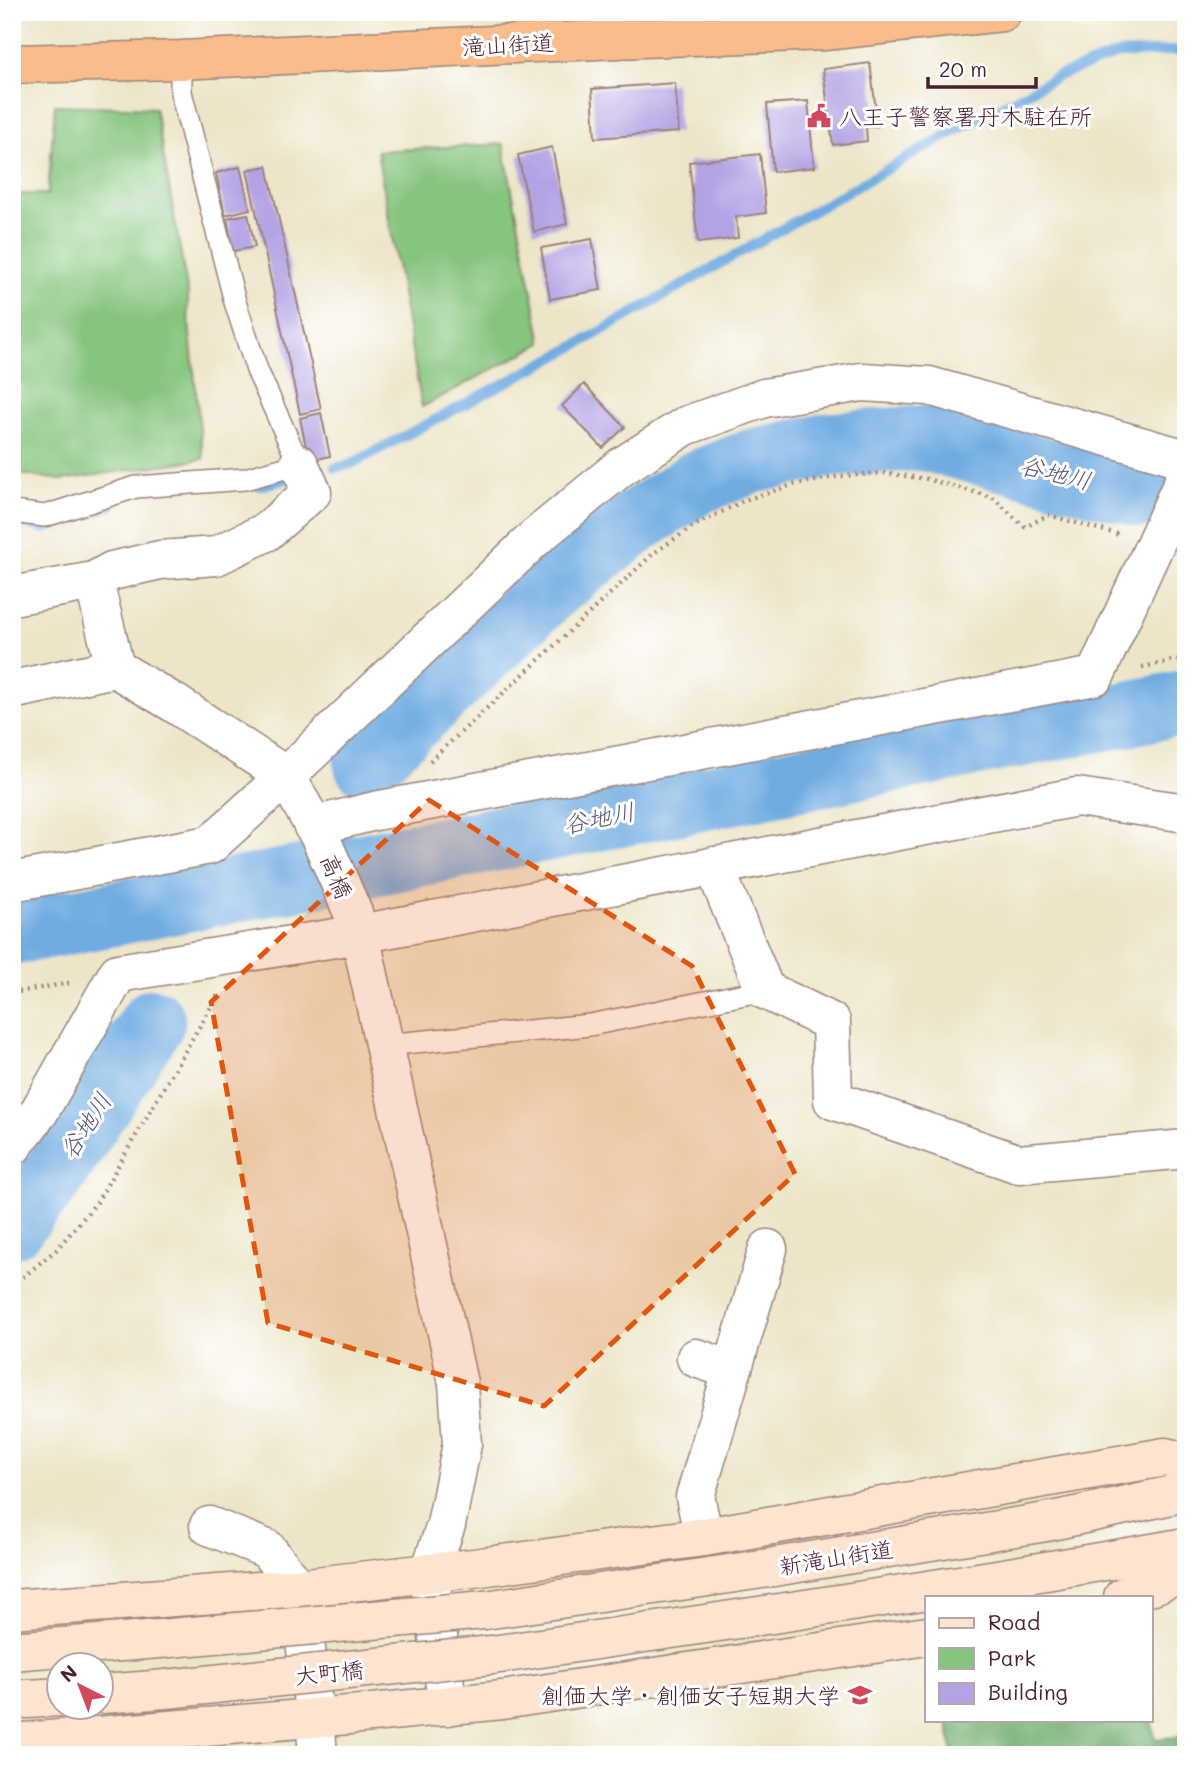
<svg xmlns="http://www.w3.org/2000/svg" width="1198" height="1767" viewBox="0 0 1198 1767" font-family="Mali,'Klee One',sans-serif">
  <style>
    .green { fill: #85c57d; stroke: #687254; stroke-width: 2 }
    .forest { fill: #6caa6c; stroke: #5b644c; stroke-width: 2 }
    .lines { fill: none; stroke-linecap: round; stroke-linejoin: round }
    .stream { stroke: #6face1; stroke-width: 10 }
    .river { stroke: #6face1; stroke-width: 65 }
    .building { fill: #b3a3e4 }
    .lane-casing { stroke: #9c827a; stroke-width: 24 }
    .street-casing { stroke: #9c827a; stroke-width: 41 }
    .secondary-casing { stroke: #9c827a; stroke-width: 41 }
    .highway-casing { stroke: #9c827a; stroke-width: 41 }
    .path { stroke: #9c827a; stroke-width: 4.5; stroke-dasharray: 2 5; stroke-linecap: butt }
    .lane { stroke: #fff; stroke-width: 21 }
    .street { stroke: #fff; stroke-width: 38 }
    .secondary { stroke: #fde4d0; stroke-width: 38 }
    .highway { stroke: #f9bc8a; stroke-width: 38 }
    .secondary-bridge-casing { stroke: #9c827a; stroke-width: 41; stroke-linecap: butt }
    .secondary-bridge { stroke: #fde4d0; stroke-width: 38 }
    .marked { fill: #e0560e; fill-opacity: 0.2; stroke: #e0560e; stroke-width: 5; stroke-dasharray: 14 9; stroke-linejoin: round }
    .labels { text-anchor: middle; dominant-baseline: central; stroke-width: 6; stroke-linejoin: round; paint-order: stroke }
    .street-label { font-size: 23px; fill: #4a1f2b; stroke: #fff }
    .poi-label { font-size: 23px; fill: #4a1f2b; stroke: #fff; text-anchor: start }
    .water-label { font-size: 24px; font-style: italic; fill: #595774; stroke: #fff }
  </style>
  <rect width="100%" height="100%" fill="#fff"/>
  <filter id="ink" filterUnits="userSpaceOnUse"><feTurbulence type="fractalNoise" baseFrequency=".0143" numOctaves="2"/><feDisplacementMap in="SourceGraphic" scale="14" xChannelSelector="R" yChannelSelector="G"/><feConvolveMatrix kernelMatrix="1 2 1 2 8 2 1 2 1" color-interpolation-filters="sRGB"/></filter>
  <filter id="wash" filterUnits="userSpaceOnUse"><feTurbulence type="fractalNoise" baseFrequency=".00686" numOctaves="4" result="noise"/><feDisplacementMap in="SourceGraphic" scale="28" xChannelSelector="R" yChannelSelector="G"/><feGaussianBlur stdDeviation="1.57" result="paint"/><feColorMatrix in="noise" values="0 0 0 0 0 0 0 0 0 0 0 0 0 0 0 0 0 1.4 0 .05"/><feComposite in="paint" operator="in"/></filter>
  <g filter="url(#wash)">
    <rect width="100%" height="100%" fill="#ede5c8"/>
    <!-- green -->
    <g class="green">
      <path d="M55,105L155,108L188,294V314L203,459L62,480L12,473V194H48Z"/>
      <path d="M503,144L542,343L422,407L377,151Z"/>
    </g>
    <!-- forest -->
    <path class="forest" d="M1151,1719L1155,1739L1186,1736V1755H952L948,1720Z"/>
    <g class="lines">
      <!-- stream -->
      <g class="stream">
        <path d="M335,468L351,464L568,350L944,137L1058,76L1118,54L1186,50"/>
        <path d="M259,486L292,478"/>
        <path d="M15,520L44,529L112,505"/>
      </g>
      <!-- river -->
      <g class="river">
        <path d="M366,764L552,587L639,520L698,482L753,461L829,445L922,438L1143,495"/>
        <path d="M12,933L350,868L1186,702"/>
        <path d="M12,1226L52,1177L153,1021"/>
      </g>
    </g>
    <g id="blocks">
      <!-- building -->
      <g class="building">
        <path d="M870,63L878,126L866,127L867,141L833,145L823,69Z"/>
        <path d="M675,83L679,132L595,138L592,89Z"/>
        <path d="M808,101L814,167L773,172L767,104Z"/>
        <path d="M552,147L567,224L534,232L518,155Z"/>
        <path d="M760,154L766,213L736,217L738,238L698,243L689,162Z"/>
        <path d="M267,166L321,409L300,414L247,170Z"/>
        <path d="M240,167L250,209L225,215L216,173Z"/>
        <path d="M248,214L255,247L233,251L227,218Z"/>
        <path d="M592,239L601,290L550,299L541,248Z"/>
        <path d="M584,384L625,427L603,448L562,406Z"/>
        <path d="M321,413L330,456L309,461L300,418Z"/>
      </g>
    </g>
  </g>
  <g filter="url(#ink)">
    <use href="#blocks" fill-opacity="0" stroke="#9c827a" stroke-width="2"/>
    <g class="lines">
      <!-- lane casing -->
      <g class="lane-casing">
        <g id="lane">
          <path d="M12,512L45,516L136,487L245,479L299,464L257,370L235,302L181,92V60"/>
          <path d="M384,1045L590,1025L765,990"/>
        </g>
      </g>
      <!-- street casing -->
      <g class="street-casing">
        <g id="street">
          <path d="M299,464L312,492L266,532L216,556L160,560L112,571L94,581L115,668L174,703L286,776L321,839L353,913L360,934L458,1383L462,1444L446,1525L429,1574L448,1706"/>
          <path d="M12,596L94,581"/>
          <path d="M12,690L115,668"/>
          <path d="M313,826L375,811L1095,676L1186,476"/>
          <path d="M714,866L765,990L831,1022L833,1100L1019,1164L1186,1149"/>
          <path d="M12,882L210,845L286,776L536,537L621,467L685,426L764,398L862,382L929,386L1186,459"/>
          <path d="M12,1147L39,1112L118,973L360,934L1077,797L1186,813"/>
          <path d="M696,1358L732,1370"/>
          <path d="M209,1526L267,1549L298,1588L315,1718L318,1755"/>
          <path d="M704,1537L695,1497L768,1249"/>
        </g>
      </g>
      <!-- secondary casing -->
      <g class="secondary-casing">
        <g id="secondary">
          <path d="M1123,1597L1186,1572"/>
          <path d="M12,1609L298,1588L473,1568L704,1537L1165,1457L1186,1462"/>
          <path d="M485,1610L762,1569L1052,1521L1186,1492"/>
          <path d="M12,1651L159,1639"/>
          <path d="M492,1655C724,1622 955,1588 1186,1547"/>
          <path d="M102,1694L166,1689"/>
          <path d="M12,1700L60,1697"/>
          <path d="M12,1743L361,1714L502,1700L927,1636"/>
        </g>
      </g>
      <!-- highway casing -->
      <g class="highway-casing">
        <path id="highway" d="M12,64L181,60L618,39L824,31L1002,12"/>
      </g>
      <!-- path -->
      <g class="path">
        <path d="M1142,667L1186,658"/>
        <path d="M430,761L654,553L692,527L745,500L792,485L840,476L884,473L927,479L992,497L1025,527L1048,515L1120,535"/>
        <path d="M12,993L69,983"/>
        <path d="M12,1286L56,1250L97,1202L218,995"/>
      </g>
      <!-- lane -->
      <use href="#lane" class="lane"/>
      <!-- street -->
      <use href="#street" class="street"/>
      <!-- secondary -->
      <use href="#secondary" class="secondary"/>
      <!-- highway -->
      <use href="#highway" class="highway"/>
      <!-- secondary-bridge casing -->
      <g class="secondary-bridge-casing">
        <g id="secondary-bridge">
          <path d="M159,1639L485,1610"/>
          <path d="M166,1689L492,1655"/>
        </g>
      </g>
      <!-- secondary-bridge -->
      <use href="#secondary-bridge" class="secondary-bridge"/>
    </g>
  </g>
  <!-- marked area -->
  <path class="marked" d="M429,800L692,966L795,1174L544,1406L268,1323L211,1002Z"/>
  <!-- icons -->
  <defs>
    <g id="civic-bare" transform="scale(1.89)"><path d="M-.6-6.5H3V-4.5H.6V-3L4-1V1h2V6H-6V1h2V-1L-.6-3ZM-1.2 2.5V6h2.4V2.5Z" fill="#d1495b" stroke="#fff" stroke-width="2.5" paint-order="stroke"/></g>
    <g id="university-bare" transform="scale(1.89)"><path d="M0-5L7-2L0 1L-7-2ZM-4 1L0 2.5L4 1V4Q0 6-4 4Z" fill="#d1495b" stroke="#fff" stroke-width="2.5" paint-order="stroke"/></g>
  </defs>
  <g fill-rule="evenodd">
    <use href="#civic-bare" x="819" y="116"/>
    <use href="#university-bare" x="860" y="1695"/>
  </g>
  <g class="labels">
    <!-- street labels -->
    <g class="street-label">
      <text transform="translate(508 44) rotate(-3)">滝山街道</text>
      <text transform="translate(337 876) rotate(67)">高橋</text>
      <text transform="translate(836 1557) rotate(-9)">新滝山街道</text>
      <text transform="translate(329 1672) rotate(-6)">大町橋</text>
    </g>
    <!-- poi labels -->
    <g class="poi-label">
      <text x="839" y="116">八王子警察署丹木駐在所</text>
      <text x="840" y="1695" text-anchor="end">創価大学・創価女子短期大学</text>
    </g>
    <!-- water labels -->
    <g class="water-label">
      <text transform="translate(1056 472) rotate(14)">谷地川</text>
      <text transform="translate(599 817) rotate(-11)">谷地川</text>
      <text transform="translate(85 1125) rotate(-57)">谷地川</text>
    </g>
  </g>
  <!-- margin -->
  <rect width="1198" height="1767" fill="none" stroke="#fff" stroke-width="42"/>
  <!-- legend -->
  <rect x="925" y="1596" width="228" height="126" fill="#ffffff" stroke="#b7a5aa" stroke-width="2"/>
  <rect x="939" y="1618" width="35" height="10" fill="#fde4d0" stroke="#b7a5aa" stroke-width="2"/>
  <text x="988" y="1630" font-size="21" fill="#4a1f2b">Road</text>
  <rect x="939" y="1648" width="35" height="21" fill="#85c57d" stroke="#b7a5aa" stroke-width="2"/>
  <text x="988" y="1666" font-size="21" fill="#4a1f2b">Park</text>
  <rect x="939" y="1683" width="35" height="21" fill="#b3a3e4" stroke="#b7a5aa" stroke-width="2"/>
  <text x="988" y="1700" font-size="21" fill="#4a1f2b">Building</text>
  <!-- north arrow -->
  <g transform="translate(80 1686) rotate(318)"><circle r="33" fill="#ffffff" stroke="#b7a5aa" stroke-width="2"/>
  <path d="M0-5L12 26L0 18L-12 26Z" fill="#d1495b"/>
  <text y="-10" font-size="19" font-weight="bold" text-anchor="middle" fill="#4a1f2b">N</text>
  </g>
  <!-- scale -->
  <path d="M928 77v10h108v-10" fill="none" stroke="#4a1f2b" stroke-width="3.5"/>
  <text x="939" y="77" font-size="21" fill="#4a1f2b" stroke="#ffffff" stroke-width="5" paint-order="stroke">20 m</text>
</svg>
